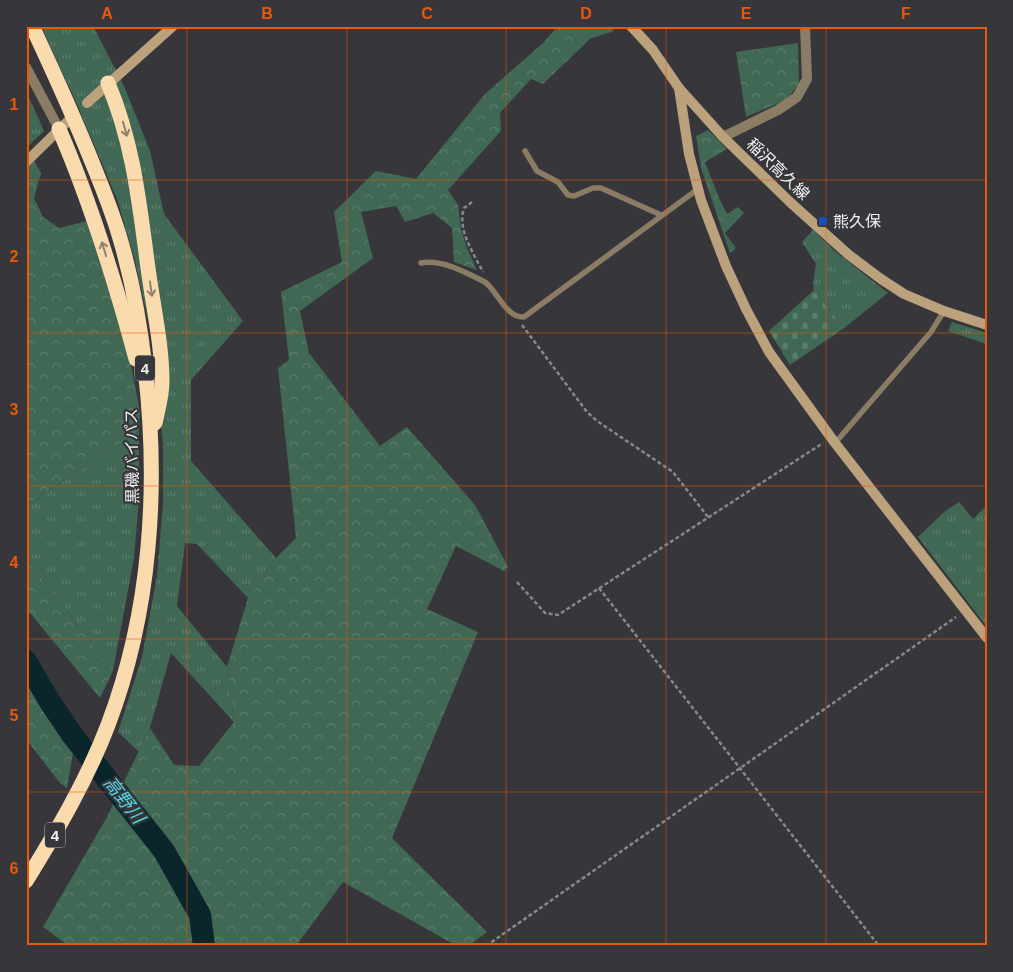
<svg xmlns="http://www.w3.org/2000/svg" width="1013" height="972" viewBox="0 0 1013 972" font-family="Arial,'Noto Sans JP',sans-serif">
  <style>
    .grass { fill: url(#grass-tufts) }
    .forest { fill: url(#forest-crowns) }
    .cemetery { fill: url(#cemetery-stones) }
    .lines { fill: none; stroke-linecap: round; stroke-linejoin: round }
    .river { stroke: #0a262a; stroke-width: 22 }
    .path { stroke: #88888c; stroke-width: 2.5; stroke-dasharray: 4 2.5; stroke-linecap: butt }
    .lane { stroke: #8b7c65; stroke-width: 5.5 }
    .street { stroke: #8b7c65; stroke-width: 10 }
    .secondary { stroke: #bba27d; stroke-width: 10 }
    .highway { stroke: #fadbad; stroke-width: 15 }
    .oneway { stroke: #8f816e }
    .grid { fill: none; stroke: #e8590c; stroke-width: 1; stroke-opacity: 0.55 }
    .transit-dot { fill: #1a4fb4; stroke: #37373b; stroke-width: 2 }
    .labels { text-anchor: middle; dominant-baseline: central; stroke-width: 4.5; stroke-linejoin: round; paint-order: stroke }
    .shield { fill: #37373b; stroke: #b9babc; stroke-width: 1 }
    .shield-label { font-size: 15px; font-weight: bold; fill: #f1f2f4 }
    .street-label { font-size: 16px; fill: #f1f2f4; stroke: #37373b }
    .poi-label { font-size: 16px; fill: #f1f2f4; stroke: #37373b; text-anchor: start }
    .water-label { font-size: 18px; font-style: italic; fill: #53d9e7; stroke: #37373b }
    .neatline { fill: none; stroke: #e8590c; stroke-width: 2 }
    .grid-label { font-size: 16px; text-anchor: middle; font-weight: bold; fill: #e8590c }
  </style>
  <defs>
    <pattern id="grass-tufts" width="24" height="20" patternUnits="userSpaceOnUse" patternTransform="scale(1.25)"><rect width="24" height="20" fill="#406855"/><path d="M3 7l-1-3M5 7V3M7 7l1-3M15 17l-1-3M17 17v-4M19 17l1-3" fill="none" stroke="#5c7e6e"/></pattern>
    <pattern id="forest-crowns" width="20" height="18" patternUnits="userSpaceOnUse" patternTransform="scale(1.25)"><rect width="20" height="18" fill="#406855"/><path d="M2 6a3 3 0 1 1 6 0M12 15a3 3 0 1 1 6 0" fill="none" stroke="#5c7e6e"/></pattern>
    <pattern id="cemetery-stones" width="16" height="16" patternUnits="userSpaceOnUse" patternTransform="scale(1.25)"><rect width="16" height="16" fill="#406855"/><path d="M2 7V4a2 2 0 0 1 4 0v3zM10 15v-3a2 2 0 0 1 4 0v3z" fill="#5c7e6e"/></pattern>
  </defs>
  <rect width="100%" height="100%" fill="#37373b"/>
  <!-- grass -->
  <g class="grass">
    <path d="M41,26H93L124,86L150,151L164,214L243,321L191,380V461L276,558L248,598L197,544L185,543L177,606L227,667L234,722L171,653L150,728L139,752L118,732L142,657L157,576L163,503V444L153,343L134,257L117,199L76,102Z"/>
    <path d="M26,91L44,131L26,148Z"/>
    <path d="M813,230L836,252L888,293L844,328L814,290L813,283L816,264L802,242Z"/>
    <path d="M952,322L987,333V344L948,331Z"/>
    <path d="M139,431V499L134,558L113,671L26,558V506Z"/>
    <path d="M959,502L973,519L987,505V627L918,537L944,512Z"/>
  </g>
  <!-- forest -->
  <g class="forest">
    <path d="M558,26H616L612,32L591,38L543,84L531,79L500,113L501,131L448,190L458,205L461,229L466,246L477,270L454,262L452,228L433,213L405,222L396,206L361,212L373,258L300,311L309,353L380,446L407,427L475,505L508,567L504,571L456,546L427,609L478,632L392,838L487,932L468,946H457L343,882L296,946H69L43,927L107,817L150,728L174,765L199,766L234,722L227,667L248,598L276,558L296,538L278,368L289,360L281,292L342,262L334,212L376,171L416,179L485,94L543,43Z"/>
    <path d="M798,43L799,84L786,100L746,117L736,52Z"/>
    <path d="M708,130L727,149L705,162L719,198L727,214L738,207L744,213L725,233L736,248L730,253L701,168L696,136Z"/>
    <path d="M34,161L41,173L34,198L43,217L59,228L87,221L128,350L140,412L139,431L26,506V169Z"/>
    <path d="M26,558L113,671L100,698L26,608Z"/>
    <path d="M26,684L74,747L67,788L60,783L26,739Z"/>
  </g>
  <!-- cemetery -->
  <path class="cemetery" d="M814,290L844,328L790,365L769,331Z"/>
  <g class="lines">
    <!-- river -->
    <path class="river" d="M26,661L50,702L73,736L164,851L200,915L204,946"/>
    <!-- path -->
    <g class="path">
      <path d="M472,202L464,208C457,230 473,252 483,272"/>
      <path d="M522,325L587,412L597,421L673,472L708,517"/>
      <path d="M517,582L545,613L558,615L823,443"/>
      <path d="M599,588L879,946"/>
      <path d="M486,946L956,617"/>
    </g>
    <!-- lane -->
    <g class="lane">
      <path d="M525,151L537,171L558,182L568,195L574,196L593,188H601L661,215"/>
      <path d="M421,263C443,259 466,273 485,282C498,292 506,318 524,317L698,189"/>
      <path d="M835,443L931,332L944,311"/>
    </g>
    <!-- street -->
    <g class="street">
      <path d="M26,67L59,129"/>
      <path d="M723,137L778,110L797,97L807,79L805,26"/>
    </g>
    <!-- secondary -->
    <g class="secondary">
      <path d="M631,26L653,50L679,88L723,137L791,203L849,255L881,279L904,294L944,311L987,325"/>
      <path d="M679,88L689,154L701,200L726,266L746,309L769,352L835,443L987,638"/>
      <path d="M87,103L173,26"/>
      <path d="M26,162L68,121"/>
    </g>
    <!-- highway -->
    <g class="highway">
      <path d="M108,83C134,146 139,202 148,268C153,306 162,344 162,382C162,395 158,409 155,423"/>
      <path d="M59,129C91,203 115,281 136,359"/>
      <path d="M26,881C57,831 87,780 108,725C151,612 159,487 145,368C140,323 132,278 119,235C112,212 103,189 94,167C75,119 54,73 32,26"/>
    </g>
  </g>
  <!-- one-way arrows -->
  <defs><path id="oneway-shaft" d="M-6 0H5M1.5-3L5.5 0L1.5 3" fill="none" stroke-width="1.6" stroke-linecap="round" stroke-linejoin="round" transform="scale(1.25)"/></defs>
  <g class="oneway">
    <use href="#oneway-shaft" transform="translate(125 129) rotate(74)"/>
    <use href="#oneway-shaft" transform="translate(104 249) rotate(-107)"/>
    <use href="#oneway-shaft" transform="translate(151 289) rotate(82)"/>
  </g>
  <!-- grid -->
  <path class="grid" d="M187,26V946M347,26V946M506,26V946M666,26V946M826,26V946M26,180H987M26,333H987M26,486H987M26,639H987M26,792H987"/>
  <!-- markers -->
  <rect class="transit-dot" x="818" y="216" width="10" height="10" rx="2.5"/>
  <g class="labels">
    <!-- shield labels -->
    <g class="shield">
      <rect x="135" y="355.5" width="20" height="25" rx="4"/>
      <rect x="45" y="822.5" width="20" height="25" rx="4"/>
    </g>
    <g class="shield-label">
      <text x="145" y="368">4</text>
      <text x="55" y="835">4</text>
    </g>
    <!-- street labels -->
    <g class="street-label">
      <text transform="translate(778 169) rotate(44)">稲沢高久線</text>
      <text transform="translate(132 456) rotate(-91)">黒磯バイパス</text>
    </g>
    <!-- poi labels -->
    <g class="poi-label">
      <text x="833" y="221">熊久保</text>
    </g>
    <!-- water labels -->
    <g class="water-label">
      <text transform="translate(124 800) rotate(52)">高野川</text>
    </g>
  </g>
  <!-- border -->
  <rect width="1013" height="972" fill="none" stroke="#37373b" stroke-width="55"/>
  <rect x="28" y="28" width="958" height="916" class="neatline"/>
  <g class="grid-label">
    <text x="107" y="19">A</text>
    <text x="267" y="19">B</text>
    <text x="427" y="19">C</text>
    <text x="586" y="19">D</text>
    <text x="746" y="19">E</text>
    <text x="906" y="19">F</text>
    <text x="14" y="110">1</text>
    <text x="14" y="262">2</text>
    <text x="14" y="415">3</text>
    <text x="14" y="568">4</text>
    <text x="14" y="721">5</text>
    <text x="14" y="874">6</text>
  </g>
</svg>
